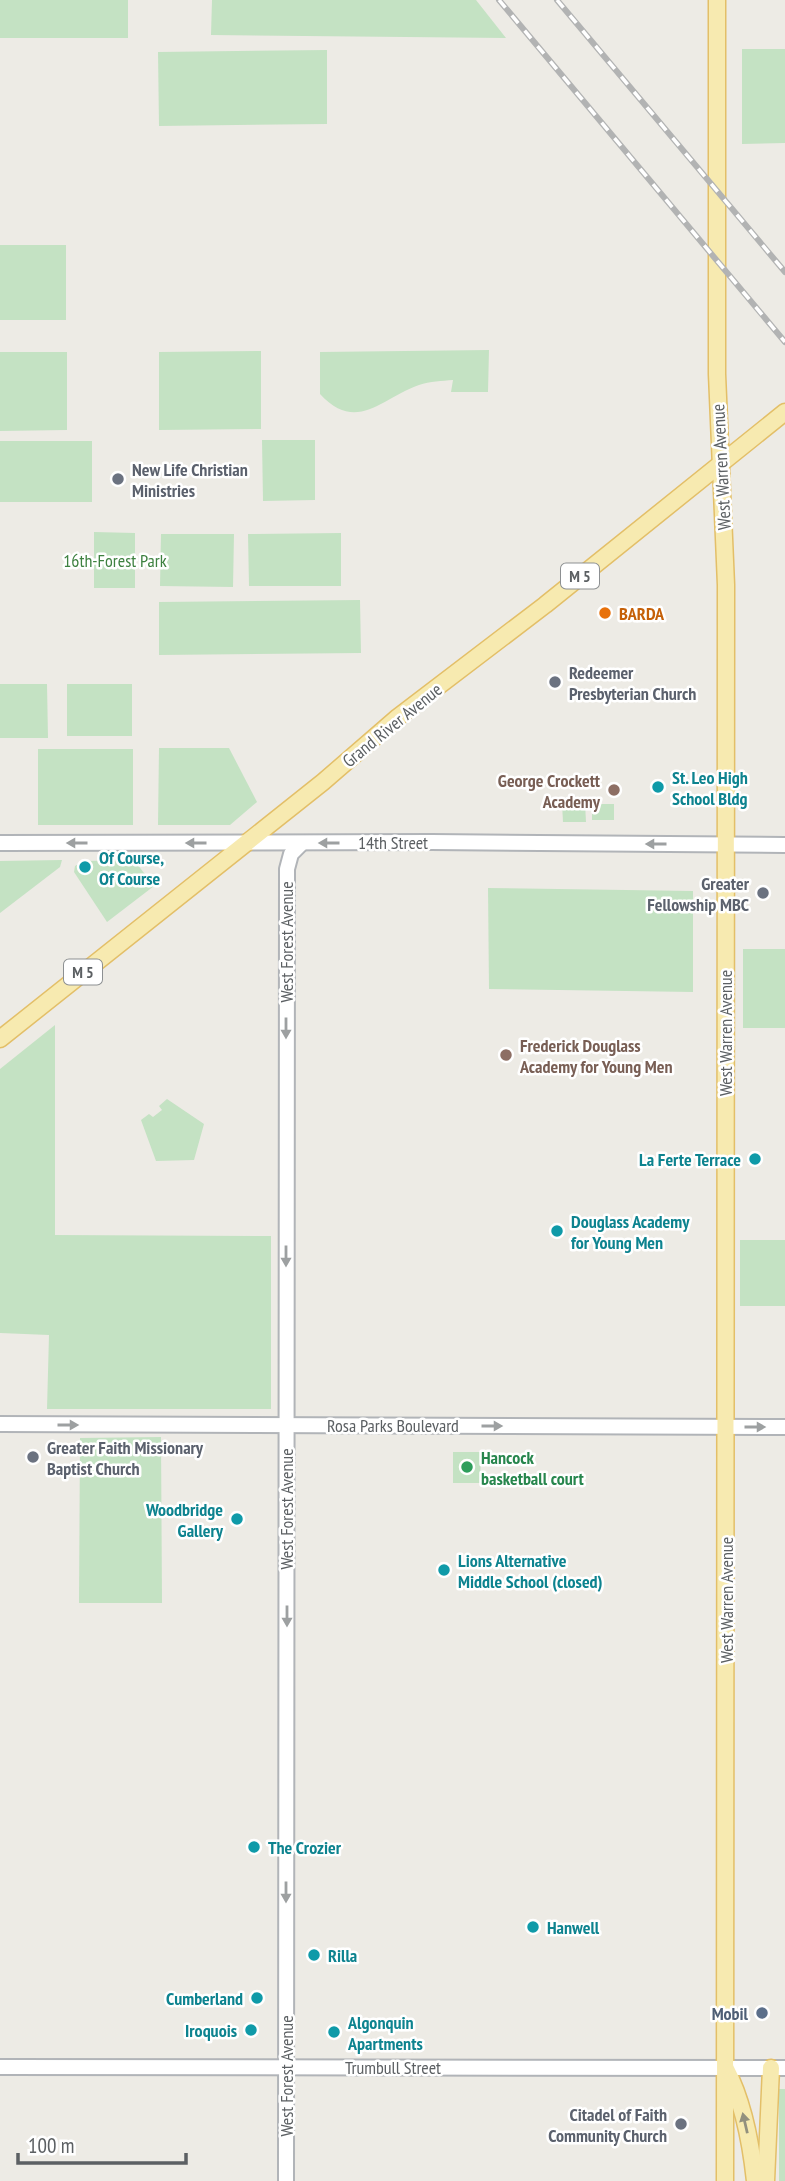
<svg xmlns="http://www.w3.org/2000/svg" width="785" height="2181" viewBox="0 0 785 2181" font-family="'PT Sans Narrow',sans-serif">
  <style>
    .green { fill: #c4e2c3 }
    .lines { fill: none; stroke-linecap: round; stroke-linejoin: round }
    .secondary-casing { stroke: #b1b4b8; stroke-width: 18 }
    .primary-casing { stroke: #e3bf68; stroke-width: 19 }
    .secondary { stroke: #fff; stroke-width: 14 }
    .primary { stroke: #f7eab0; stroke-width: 16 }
    .rail-casing { stroke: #b2b3b3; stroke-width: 6 }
    .rail { stroke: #fff; stroke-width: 3.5; stroke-dasharray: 10; stroke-linecap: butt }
    .oneway { fill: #9da0a1 }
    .oneway2 { fill: #92907e }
    .worship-dot { fill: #6b7280; stroke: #fff; stroke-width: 2.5 }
    .food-dot { fill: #e8710a; stroke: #fff; stroke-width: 2.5 }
    .culture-dot { fill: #0f9aa8; stroke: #fff; stroke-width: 2.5 }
    .education-dot { fill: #8d6e63; stroke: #fff; stroke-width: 2.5 }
    .leisure-dot { fill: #2e9e5b; stroke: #fff; stroke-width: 2.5 }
    .service-dot { fill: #5c6f8a; stroke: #fff; stroke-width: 2.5 }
    .labels { text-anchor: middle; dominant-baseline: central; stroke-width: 5; stroke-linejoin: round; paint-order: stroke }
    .shield { fill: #fff; stroke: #8d9092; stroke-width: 2 }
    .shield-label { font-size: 16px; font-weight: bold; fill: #5c6063 }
    .street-label { font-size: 18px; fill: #5c6063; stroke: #fff }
    .worship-label { font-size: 18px; font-weight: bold; fill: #5b616d; stroke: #fff; text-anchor: start }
    .park-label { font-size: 18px; fill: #3e8140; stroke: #fff }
    .food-label { font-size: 18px; font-weight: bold; fill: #c56008; stroke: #fff; text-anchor: start }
    .culture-label { font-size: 18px; font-weight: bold; fill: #0d838f; stroke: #fff; text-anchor: start }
    .education-label { font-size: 18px; font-weight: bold; fill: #785e54; stroke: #fff; text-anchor: end }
    .leisure-label { font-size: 18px; font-weight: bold; fill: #27864d; stroke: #fff; text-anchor: start }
    .service-label { font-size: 18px; font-weight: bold; fill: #4e5e75; stroke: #fff; text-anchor: end }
  </style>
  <rect width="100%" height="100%" fill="#edebe5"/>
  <!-- green -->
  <g class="green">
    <rect x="0" y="0" width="128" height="38"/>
    <path d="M212,0H476L506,38L211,35Z"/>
    <path d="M742,49H785V143L742,144Z"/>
    <path d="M327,50V124L159,126L158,52Z"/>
    <rect x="0" y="245" width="66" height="75"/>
    <path d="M489,350L488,392H451L453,380C442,381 430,381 419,385C381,398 357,434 320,394V352Z"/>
    <path d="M261,351V429L159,430V352Z"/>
    <path d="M0,352H67V430L0,431Z"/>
    <path d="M262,440H315V500L263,501Z"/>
    <rect x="0" y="441" width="92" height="61"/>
    <path d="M94,532L135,533V588H94Z"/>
    <path d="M341,533V586H249L248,534Z"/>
    <path d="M161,534H234L233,587L160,586Z"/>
    <path d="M360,600L361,653L159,655V602Z"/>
    <path d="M0,684H47L48,738H0Z"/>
    <rect x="67" y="684" width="65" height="52"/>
    <path d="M159,748H229L257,802L230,825H158Z"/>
    <rect x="38" y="749" width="95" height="76"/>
    <path d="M562,803H585L586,822H563Z"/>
    <rect x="592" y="804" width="22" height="16"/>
    <path d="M62,860L60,867L0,913V861Z"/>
    <path d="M134,860L154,886L107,922L74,872L75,866L84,861Z"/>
    <path d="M488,888L693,891V992L489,989Z"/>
    <rect x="743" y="949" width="42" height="79"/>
    <path d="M55,1025V1235L271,1236V1409H47L49,1335L0,1333V1069Z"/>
    <path d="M167,1099L204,1124L194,1160L156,1161L141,1120L149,1114L153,1117L162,1110L159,1106Z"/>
    <rect x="740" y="1240" width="45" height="66"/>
    <path d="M161,1437L162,1603H79L80,1438Z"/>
    <path d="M453,1452H481L480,1483H453Z"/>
    <rect x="779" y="2089" width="6" height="92"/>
  </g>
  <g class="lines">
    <!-- secondary casing -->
    <g class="secondary-casing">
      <g id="secondary">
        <path d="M0,843L431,842L785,845"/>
        <path d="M0,1424L785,1427"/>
        <path d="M0,2067L785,2068"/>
        <path d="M286,2181L287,869L291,854L302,843"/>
      </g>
    </g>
    <!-- primary casing -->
    <g class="primary-casing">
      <g id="primary">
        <path d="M717,0V374L726,585L725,2181"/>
        <path d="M0,1039L323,782L398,717L545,605L785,412"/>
        <path d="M726,2069C744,2103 751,2143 755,2181"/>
        <path d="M766,2181L771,2068"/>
      </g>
    </g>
    <!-- secondary -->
    <use href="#secondary" class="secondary"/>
    <!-- primary -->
    <use href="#primary" class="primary"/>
    <!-- rail casing -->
    <g class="rail-casing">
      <g id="rail">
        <path d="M499,0L785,342"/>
        <path d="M557,0L785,272"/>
      </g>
    </g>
    <!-- rail -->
    <use href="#rail" class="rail"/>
  </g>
  <!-- one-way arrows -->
  <defs><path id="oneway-solid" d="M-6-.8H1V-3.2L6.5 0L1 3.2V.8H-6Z" transform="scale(1.75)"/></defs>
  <g class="oneway">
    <use href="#oneway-solid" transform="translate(77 843) rotate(-180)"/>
    <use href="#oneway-solid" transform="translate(196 843) rotate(180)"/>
    <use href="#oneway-solid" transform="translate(329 843) rotate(180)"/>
    <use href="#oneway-solid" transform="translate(656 844) rotate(-180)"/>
    <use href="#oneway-solid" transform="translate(286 1028) rotate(90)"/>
    <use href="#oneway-solid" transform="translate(286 1256) rotate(90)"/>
    <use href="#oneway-solid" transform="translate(68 1425)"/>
    <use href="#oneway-solid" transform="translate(492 1426)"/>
    <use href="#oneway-solid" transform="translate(755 1427)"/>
    <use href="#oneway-solid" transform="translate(287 1616) rotate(90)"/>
    <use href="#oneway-solid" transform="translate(286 1892) rotate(90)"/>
  </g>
  <use class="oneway2" href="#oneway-solid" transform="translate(745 2123) rotate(-103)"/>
  <!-- markers -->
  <g class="worship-dot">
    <circle cx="118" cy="479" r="7"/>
    <circle cx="555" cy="682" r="7"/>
    <circle cx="763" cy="893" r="7"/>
    <circle cx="33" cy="1457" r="7"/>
    <circle cx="681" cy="2124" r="7"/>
  </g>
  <circle class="food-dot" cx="605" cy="613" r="7"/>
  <g class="culture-dot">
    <circle cx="658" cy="787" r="7"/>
    <circle cx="85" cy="867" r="7"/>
    <circle cx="755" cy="1159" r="7"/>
    <circle cx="557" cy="1231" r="7"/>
    <circle cx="237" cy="1519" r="7"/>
    <circle cx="444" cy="1570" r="7"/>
    <circle cx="254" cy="1847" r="7"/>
    <circle cx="533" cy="1927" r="7"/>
    <circle cx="314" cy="1955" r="7"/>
    <circle cx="257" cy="1998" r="7"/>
    <circle cx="251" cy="2030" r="7"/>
    <circle cx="334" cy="2032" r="7"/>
  </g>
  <g class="education-dot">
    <circle cx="614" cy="790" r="7"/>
    <circle cx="506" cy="1055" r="7"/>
  </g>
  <circle class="leisure-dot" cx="467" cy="1467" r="7"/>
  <circle class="service-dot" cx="762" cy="2013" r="7"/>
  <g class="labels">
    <!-- shield labels -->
    <g class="shield">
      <rect x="561" y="563.5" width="38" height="25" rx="5"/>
      <rect x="64" y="959.5" width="38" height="25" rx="5"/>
    </g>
    <g class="shield-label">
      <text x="580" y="576">M 5</text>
      <text x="83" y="972">M 5</text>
    </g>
    <!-- street labels -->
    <g class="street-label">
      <text transform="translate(721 467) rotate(-93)">West Warren Avenue</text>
      <text transform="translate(392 725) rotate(-39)">Grand River Avenue</text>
      <text x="393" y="842">14th Street</text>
      <text transform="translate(286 942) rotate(-90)">West Forest Avenue</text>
      <text transform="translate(725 1033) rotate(-90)">West Warren Avenue</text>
      <text x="393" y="1425">Rosa Parks Boulevard</text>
      <text transform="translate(286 1509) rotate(-90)">West Forest Avenue</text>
      <text transform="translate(726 1600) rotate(-90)">West Warren Avenue</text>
      <text x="393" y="2067">Trumbull Street</text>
      <text transform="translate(286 2076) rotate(-90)">West Forest Avenue</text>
    </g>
    <!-- worship labels -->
    <g class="worship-label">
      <text x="132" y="469">New Life Christian<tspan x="132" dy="21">Ministries</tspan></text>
      <text x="569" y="672">Redeemer<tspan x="569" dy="21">Presbyterian Church</tspan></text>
      <text x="749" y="883" text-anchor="end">Greater<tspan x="749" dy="21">Fellowship MBC</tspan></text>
      <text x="47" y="1447">Greater Faith Missionary<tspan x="47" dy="21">Baptist Church</tspan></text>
      <text x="667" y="2114" text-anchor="end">Citadel of Faith<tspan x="667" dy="21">Community Church</tspan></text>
    </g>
    <!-- park labels -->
    <g class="park-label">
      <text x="115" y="560">16th-Forest Park</text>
    </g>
    <!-- food labels -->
    <g class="food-label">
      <text x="619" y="613">BARDA</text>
    </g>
    <!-- culture labels -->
    <g class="culture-label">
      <text x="672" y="777">St. Leo High<tspan x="672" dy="21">School Bldg</tspan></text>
      <text x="99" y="857">Of Course,<tspan x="99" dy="21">Of Course</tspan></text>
      <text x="741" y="1159" text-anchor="end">La Ferte Terrace</text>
      <text x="571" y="1221">Douglass Academy<tspan x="571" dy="21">for Young Men</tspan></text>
      <text x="223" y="1509" text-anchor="end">Woodbridge<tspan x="223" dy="21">Gallery</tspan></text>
      <text x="458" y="1560">Lions Alternative<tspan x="458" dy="21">Middle School (closed)</tspan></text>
      <text x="268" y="1847">The Crozier</text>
      <text x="547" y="1927">Hanwell</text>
      <text x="328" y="1955">Rilla</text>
      <text x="243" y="1998" text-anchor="end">Cumberland</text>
      <text x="348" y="2022">Algonquin<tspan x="348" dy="21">Apartments</tspan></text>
      <text x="237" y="2030" text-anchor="end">Iroquois</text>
    </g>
    <!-- education labels -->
    <g class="education-label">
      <text x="600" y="780">George Crockett<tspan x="600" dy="21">Academy</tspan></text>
      <text x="520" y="1045" text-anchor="start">Frederick Douglass<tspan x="520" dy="21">Academy for Young Men</tspan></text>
    </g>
    <!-- leisure labels -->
    <g class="leisure-label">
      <text x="481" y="1457">Hancock<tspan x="481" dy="21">basketball court</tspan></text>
    </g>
    <!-- service labels -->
    <g class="service-label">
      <text x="748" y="2013">Mobil</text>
    </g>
  </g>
  <!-- scale -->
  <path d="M18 2153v10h168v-10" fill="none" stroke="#5c6063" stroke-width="3.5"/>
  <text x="28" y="2153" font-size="21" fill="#5c6063" stroke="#ffffff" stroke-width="5" paint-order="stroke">100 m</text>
</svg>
